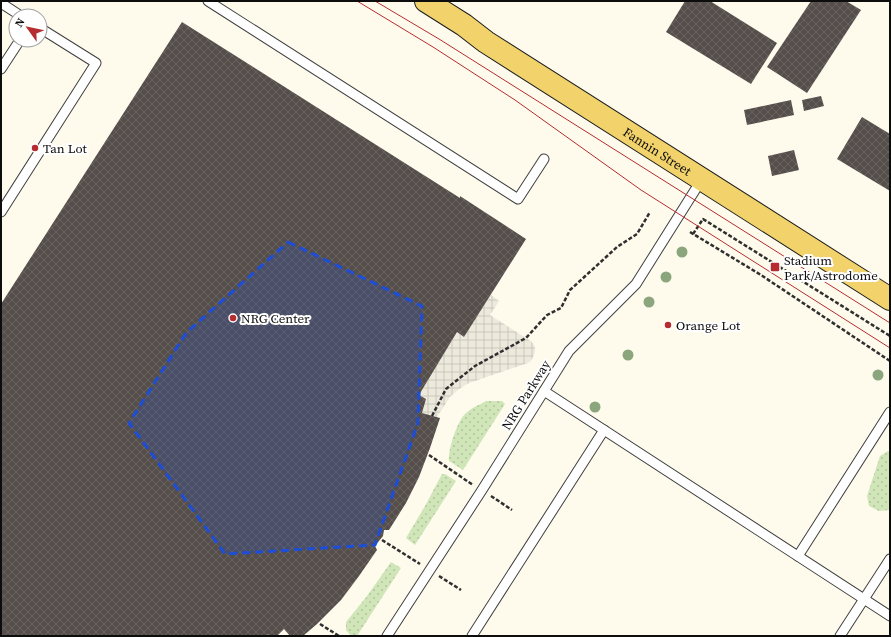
<svg xmlns="http://www.w3.org/2000/svg" width="891" height="637" viewBox="0 0 891 637" font-family="'Source Serif 4',serif">
  <style>
    .grass { fill: url(#grass-dots) }
    .plaza { fill: url(#plaza-grid) }
    .building { fill: url(#building-cross-hatch) }
    .lines { fill: none; stroke-linecap: round; stroke-linejoin: round }
    .service-casing { stroke: #404040; stroke-width: 11 }
    .primary-casing { stroke: #1e1e1e; stroke-width: 24 }
    .path { stroke: #2f2f2f; stroke-width: 2.5; stroke-dasharray: 4 2; stroke-linecap: butt }
    .service { stroke: #fff; stroke-width: 9 }
    .primary { stroke: #f1d26b; stroke-width: 22 }
    .tram { stroke: #b52d31; stroke-width: 1 }
    .tree { fill: #8ba67d }
    .marked { fill: #1d4ed8; fill-opacity: 0.2; stroke: #1d4ed8; stroke-width: 3; stroke-dasharray: 8 5; stroke-linejoin: round }
    .poi-dot { fill: #b52d31; stroke: #fff; stroke-width: 1.5 }
    .labels { text-anchor: middle; dominant-baseline: central; stroke-width: 4; stroke-linejoin: round; paint-order: stroke }
    .poi-label { font-size: 13px; fill: #0d0d0d; stroke: #fff; text-anchor: start }
    .street-label { font-size: 13px; fill: #0d0d0d; stroke: #fff }
  </style>
  <defs>
    <pattern id="grass-dots" width="8" height="8" patternUnits="userSpaceOnUse"><rect width="8" height="8" fill="#d0e6b9"/><path d="M2 2h.1M6 6h.1" fill="none" stroke="#b1c49e" stroke-width="1.8" stroke-linecap="round"/></pattern>
    <pattern id="plaza-grid" width="8" height="8" patternUnits="userSpaceOnUse"><rect width="8" height="8" fill="#ede9dd"/><path d="M0 4h8M4 0v8" fill="none" stroke="#cac7bc"/></pattern>
    <pattern id="building-cross-hatch" width="8" height="8" patternUnits="userSpaceOnUse"><rect width="8" height="8" fill="#554e4a"/><path d="M0 0l8 8M0 8l8-8" fill="none" stroke="#686360"/></pattern>
  </defs>
  <rect width="100%" height="100%" fill="#fefbed"/>
  <!-- grass -->
  <g class="grass">
    <path d="M486,401H502L505,404L463,470L449,461C448,449 457,422 465,414C471,408 479,405 486,401Z"/>
    <path d="M888,451L890,452V510L879,511L869,506L867,496L880,456Z"/>
    <path d="M442,474H445L456,481L415,545L406,538L425,506Z"/>
    <path d="M391,562L401,568L357,636H351L346,630V622L367,596Z"/>
  </g>
  <!-- plaza -->
  <path class="plaza" d="M491,295L499,301L490,315L532,342L535,347V352L533,357L530,362L525,364L469,383L459,389L450,397L437,417L422,413L426,399L419,395L457,332L464,336Z"/>
  <!-- building -->
  <g class="building">
    <path d="M685,1H710L777,43L751,84L666,32Z"/>
    <path d="M811,1H846L861,10L807,93L767,67Z"/>
    <path d="M182,22L460,198V196L526,239L464,337L457,332L419,395L426,399L422,413L440,418L430,448L419,477L406,503L389,530H384L383,536L375,546L377,550L359,576L341,600L317,624L303,636H290L284,629L277,636H269L268,634L267,636H1V304Z"/>
    <path d="M821,96L824,106L804,111L802,100Z"/>
    <path d="M791,100L794,115L747,125L744,110Z"/>
    <path d="M862,117L890,134V191L837,159Z"/>
    <path d="M794,150L799,170L772,176L768,156Z"/>
  </g>
  <g class="lines">
    <!-- service casing -->
    <g class="service-casing">
      <g id="service">
        <path d="M208,1L518,199L544,159"/>
        <path d="M1,3L21,16"/>
        <path d="M1,69L20,40"/>
        <path d="M1,212L96,63L40,28"/>
        <path d="M544,391L890,616"/>
        <path d="M798,556L890,412"/>
        <path d="M387,636L482,490L569,351L636,284L702,179"/>
        <path d="M472,636L604,430"/>
        <path d="M840,636L890,559"/>
      </g>
    </g>
    <!-- primary casing -->
    <g class="primary-casing">
      <g id="primary">
        <path id="s1" d="M426,1L464,25L486,42L890,299"/>
      </g>
    </g>
    <!-- path -->
    <g class="path">
      <path d="M690,232L761,275L890,361"/>
      <path d="M693,234L703,219L890,336"/>
      <path d="M432,416L446,389L475,366L526,338L547,315L561,308L570,290L617,247L637,234L650,212"/>
      <path d="M429,455L473,485"/>
      <path d="M491,496L512,510"/>
      <path d="M382,540L420,564"/>
      <path d="M439,576L461,590"/>
      <path d="M320,624L339,636"/>
      <path d="M287,636V635"/>
    </g>
    <!-- service -->
    <use href="#service" class="service"/>
    <!-- primary -->
    <use href="#primary" class="primary"/>
    <!-- tram -->
    <g class="tram">
      <path d="M357,1L433,47L515,100L641,190L890,348"/>
      <path d="M375,1L439,39L890,323"/>
    </g>
  </g>
  <!-- trees -->
  <g class="tree">
    <circle cx="682" cy="252" r="5.5"/>
    <circle cx="666" cy="277" r="5.5"/>
    <circle cx="649" cy="302" r="5.5"/>
    <circle cx="628" cy="355" r="5.5"/>
    <circle cx="878" cy="375" r="5.5"/>
    <circle cx="595" cy="407" r="5.5"/>
  </g>
  <!-- marked area -->
  <path class="marked" d="M288,242L422,306L418,423L375,545L225,554L129,423L186,333Z"/>
  <!-- markers -->
  <g class="poi-dot">
    <circle cx="35" cy="148" r="4"/>
    <rect x="770" y="262" width="10" height="10" rx="2"/>
    <circle cx="233" cy="318" r="4"/>
    <circle cx="668" cy="325" r="4"/>
  </g>
  <g class="labels">
    <!-- poi labels -->
    <g class="poi-label">
      <text x="43" y="148">Tan Lot</text>
      <text x="784" y="260">Stadium<tspan x="784" dy="15">Park/Astrodome</tspan></text>
      <text x="241" y="318">NRG Center</text>
      <text x="676" y="325">Orange Lot</text>
    </g>
    <!-- street labels -->
    <g class="street-label">
      <text stroke="none"><textPath href="#s1" startOffset="276">Fannin Street</textPath></text>
      <text transform="translate(526 395) rotate(-58)">NRG Parkway</text>
    </g>
  </g>
  <!-- border -->
  <rect width="891" height="637" fill="none" stroke="#0d0d0d" stroke-width="4"/>
  <!-- north arrow -->
  <g transform="translate(28 28) rotate(303)"><circle r="19" fill="#ffffff" stroke="#9e9e9e"/>
  <path d="M0-3L7 15L0 10L-7 15Z" fill="#b52d31"/>
  <text y="-6" font-size="11" font-weight="bold" text-anchor="middle" fill="#0d0d0d">N</text>
  </g>
</svg>
